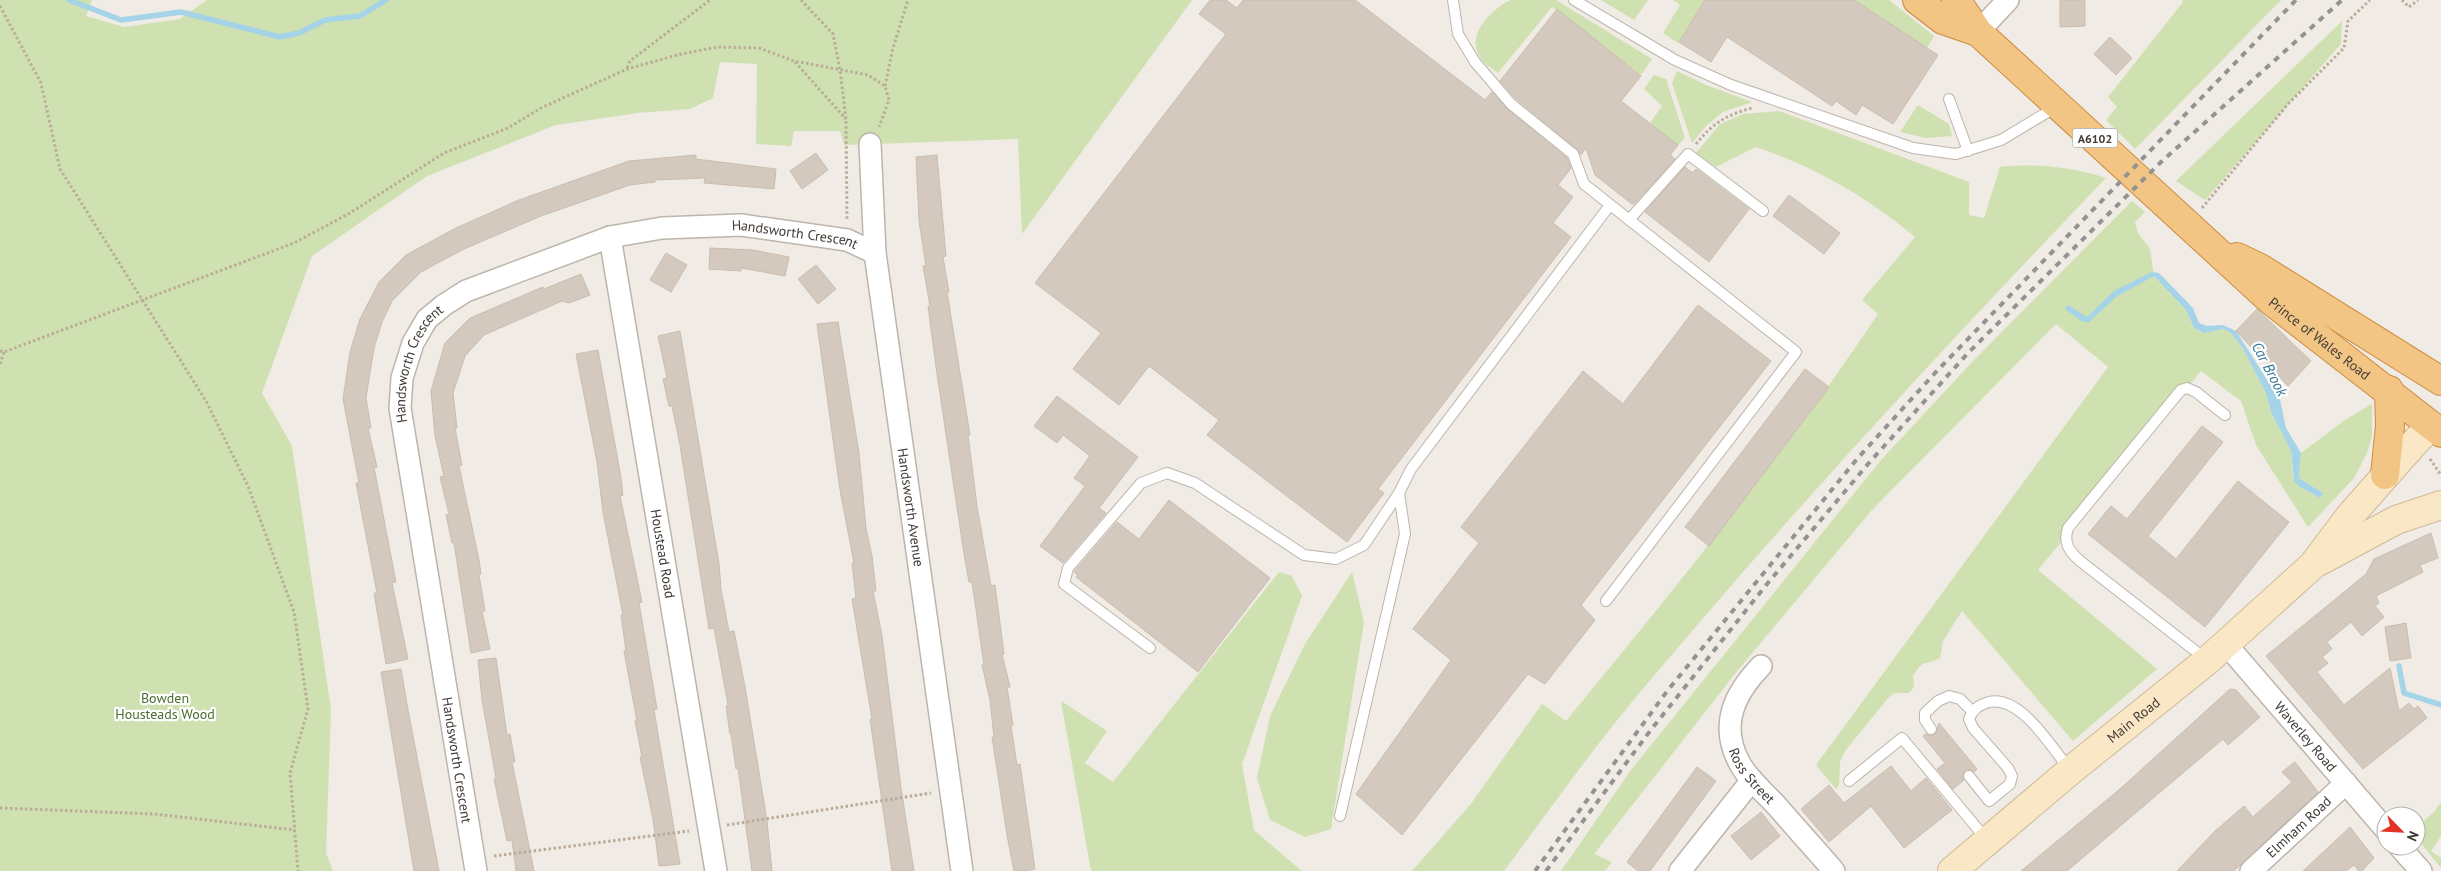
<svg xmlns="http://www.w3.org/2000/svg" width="2441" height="871" viewBox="0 0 2441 871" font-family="'PT Sans',sans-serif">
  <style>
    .green { fill: #cfe1b0 }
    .water { fill: #a5d3e8 }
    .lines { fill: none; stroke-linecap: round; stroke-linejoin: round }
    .stream { stroke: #a5d3e8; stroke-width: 5.5 }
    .building { fill: #d3c9be; stroke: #cabdaf }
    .service-casing { stroke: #bdb5ab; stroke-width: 12 }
    .minor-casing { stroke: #bdb5ab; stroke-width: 24 }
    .secondary-casing { stroke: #ccb997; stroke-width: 30 }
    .trunk-casing { stroke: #cd8c41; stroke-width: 30 }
    .path { stroke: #bbac9a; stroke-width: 3; stroke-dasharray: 2.5 2.5; stroke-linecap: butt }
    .service { stroke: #fff; stroke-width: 10 }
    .minor { stroke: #fff; stroke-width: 21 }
    .secondary { stroke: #f9e7c5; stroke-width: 28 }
    .trunk { stroke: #f2c584; stroke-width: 28 }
    .rail { stroke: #939393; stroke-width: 4; stroke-dasharray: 6 6; stroke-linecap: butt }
    .labels { text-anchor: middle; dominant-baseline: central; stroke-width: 4.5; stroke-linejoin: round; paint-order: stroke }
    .shield { fill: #fff; stroke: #7a7672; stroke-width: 1 }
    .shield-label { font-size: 12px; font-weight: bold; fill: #413b35 }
    .street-label { font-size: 14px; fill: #413b35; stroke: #fff }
    .park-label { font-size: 14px; fill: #4c6d2e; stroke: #fff }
    .water-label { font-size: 15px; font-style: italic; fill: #377a9b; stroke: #fff }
  </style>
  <rect width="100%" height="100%" fill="#f0ebe4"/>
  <!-- green -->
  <g class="green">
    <path d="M0,0H92L86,16L124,27L180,19L207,0H1192L1022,234L1018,139L844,145L840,131H794L791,146L756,144L757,64L720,62L713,98L690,109L638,113L556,125L427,176L312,256L262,393L292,446L331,709L326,853L333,871H0Z"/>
    <path d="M1511,0H1556L1652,59L1641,75L1552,7L1498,73C1493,69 1486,65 1482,60C1463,37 1491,9 1511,0Z"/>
    <path d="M1601,0H1648L1634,20Z"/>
    <path d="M1673,0H1705L1678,43L1663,33L1680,5Z"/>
    <path d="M1854,0H1889L1934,36L1927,48Z"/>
    <path d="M2182,0H2281L2135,149L2106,120L2117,107L2108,97L2183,2Z"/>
    <path d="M2342,21L2341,44L2205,200L2176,181Z"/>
    <path d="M1677,71L1706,85L1752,102L1723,112L1706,126L1692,143L1672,83Z"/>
    <path d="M1654,75L1666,79L1685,138L1678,145L1650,123L1662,106L1644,89Z"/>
    <path d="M1918,105L1949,124L1952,136L1926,138L1900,132Z"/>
    <path d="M1779,111L1969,182V215L1984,218L2000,167C2035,163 2072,167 2106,178C1943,348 1783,521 1632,702C1587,756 1546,815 1504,871H1412L1470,805L1542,704L1566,721C1674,589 1783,457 1878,314L1862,300L1915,237C1869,198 1813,166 1756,147L1716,167L1696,153L1720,124L1743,114Z"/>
    <path d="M2132,201L2145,212L2135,222L2138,233L2150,249L2154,276L2186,310L2194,328L2204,333L2223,329L2230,332L2242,347L2266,393L2271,412L2291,451L2293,478L2300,487L2320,498L2323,493L2299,478L2301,453L2345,420L2372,404V436L2367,453L2354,478L2308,527L2256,445L2241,401L2201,371L2038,570L2157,669L2073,741L1962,611L1943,641L1940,658C1924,667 1925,657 1913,676L1914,687L1909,693H1895L1889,697L1845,751L1840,762L1839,786L1836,789L1816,765L2108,367L2056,324L1872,510L1738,670L1594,854L1612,862L1605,871H1561L1631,770L1881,460L1974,360Z"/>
    <path d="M1279,572L1292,576L1302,596L1242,764L1254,830L1302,871H1091L1061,701L1107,731L1085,763L1113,782Z"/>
    <path d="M1352,572L1364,622L1331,829L1305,837L1270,820L1257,778L1270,716L1305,644Z"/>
    <path d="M2441,802V836L2431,851L2441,858V868L2416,837V828L2434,812Z"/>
  </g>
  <!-- water -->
  <path class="water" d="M2152,272L2159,273L2193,308L2199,323L2207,326L2223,325L2236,331L2280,400L2286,428L2301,453L2299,478L2323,493L2320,498L2300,487L2294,481L2291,451L2271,412L2266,393L2242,347L2230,332L2223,329L2204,333L2194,328L2186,310L2154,276L2116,297L2089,322H2083L2065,309L2068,305L2087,317L2114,291Z"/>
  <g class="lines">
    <!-- stream -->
    <g class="stream">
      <path d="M69,0L121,20L181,12L280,37L299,33L325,20L360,16L386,0"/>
      <path d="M2399,666L2404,693L2441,705"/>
    </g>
  </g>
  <!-- building -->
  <g class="building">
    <path d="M1210,0H1226L1237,8L1243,0H1355L1485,100L1492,92L1507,109L1567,158L1571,168L1558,185L1573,197L1553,223L1571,237L1378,489L1384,493L1347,542L1207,435L1219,420L1149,366L1119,405L1073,369L1101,333L1035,283L1226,34L1199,14Z"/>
    <path d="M1705,0H1854L1938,55L1893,124L1862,105L1856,115L1836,101L1832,106L1727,37L1711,62L1679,42Z"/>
    <path d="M2060,0H2085V26L2060,27Z"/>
    <path d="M1557,9L1641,76L1621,101L1678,145L1670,155L1675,159L1634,204H1632L1595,175L1586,148L1581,155L1577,149L1516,99L1500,81Z"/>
    <path d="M2110,37L2132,58L2116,75L2094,54Z"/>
    <path d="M816,153L828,170L802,189L790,171Z"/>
    <path d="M696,155V159L776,169L774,189L704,183L705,178L655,180V182L630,185L541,216L464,249L421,272L392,301L382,322L374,348L366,398L371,428H368L377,467H374L396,582L392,583L408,659L386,664L374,593H377L356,483H359L343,399L350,352L360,319L379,282L406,255L456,228L519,200L629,161Z"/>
    <path d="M937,155L946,256L943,257L949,292H947L970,435H968L977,506L991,586L995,585L1004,654H1002L1010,687H1007L1013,725L1011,726L1017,765L1020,764L1035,869L1024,871H1014L1007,835L992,737H994L990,700L982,665H984L972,582H969L964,554L937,374L928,306H930L923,266H926L919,221L916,157Z"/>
    <path d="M1685,167L1693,173L1696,169L1749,209L1709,262L1645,212Z"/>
    <path d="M1789,195L1840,233L1824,254L1773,216Z"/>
    <path d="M710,248L753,250L789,257L785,276L741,268V271L709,269Z"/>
    <path d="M666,253L687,265L671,292L650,280Z"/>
    <path d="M816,265L836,289L818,304L798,279Z"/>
    <path d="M581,274L590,295L569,303L562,301L484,335L465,356L453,393L457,428H455L462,465L459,466L479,560L481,574L479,575L485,611H482L490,649L471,653L454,543H452L446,515L449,514L440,477L444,476L435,436L431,391L445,343L470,318L543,287L544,289Z"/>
    <path d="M1698,305L1771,361L1581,605L1595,620L1545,684L1528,674L1402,835L1356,794L1451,660L1413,629L1479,543L1461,527L1583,371L1623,404Z"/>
    <path d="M2257,309L2311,361L2288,386L2236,331Z"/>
    <path d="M838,322L859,453L866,528L872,556L876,591H873L882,636L901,788L914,871H892L870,719H872L852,599L856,598L852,563H854L840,490L817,324Z"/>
    <path d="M680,331L719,564L721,589L729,632L734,631L745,687L767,821L772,871H752L738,768L736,769L731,734H730L726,706L728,705L714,628L709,629L680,445L672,406H669L663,379L667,378L658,336Z"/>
    <path d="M598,350L620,472L623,495L620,496L642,602L639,603L657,709L654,710L680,864L659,866L653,819L640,757H642L635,721H637L624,651H626L621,615H623L603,512L597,462L576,354Z"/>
    <path d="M1805,369L1829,387L1709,546L1685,527Z"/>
    <path d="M1057,396L1138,457L1099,508L1106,513L1063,563L1040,546L1085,486L1074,478L1090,456L1063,435L1057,443L1034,426Z"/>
    <path d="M2202,426L2223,442L2148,536L2176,559L2238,481L2289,522L2205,627L2088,534L2111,506L2127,519Z"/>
    <path d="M1169,500L1270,578L1198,672L1076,577L1078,575L1074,572L1117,522L1139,539Z"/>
    <path d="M2431,533L2438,558L2420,565L2423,572L2376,596L2379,603L2375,606L2384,617L2362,636L2351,622L2327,642L2332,649L2322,657L2328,663L2317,672L2344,705L2390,668L2399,711L2409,703L2414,709L2418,706L2427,718L2363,769L2266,656L2366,574L2374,559Z"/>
    <path d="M2406,623L2411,658L2390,661L2385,627Z"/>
    <path d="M496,658L507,735L510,734L515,762H512L534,871H516L512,840L507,841L494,779L496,778L482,700L478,660Z"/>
    <path d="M401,669L408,710L439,871H414L381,672Z"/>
    <path d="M2230,689L2236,690L2260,717L2228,745L2223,739L2067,871H2021L2120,789Z"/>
    <path d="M1939,723L1977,769L1974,772L1968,769L1964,771L1962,777L1964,780L1953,789L1937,769L1945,763L1923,736L1926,734L1931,736L1935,734Z"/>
    <path d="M2295,762L2318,792L2234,871H2177L2214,832L2244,806L2253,817L2292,782L2282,772Z"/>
    <path d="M1891,766L1911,791L1926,778L1952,810L1904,848L1871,806L1829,842L1801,809L1829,785L1844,803Z"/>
    <path d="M1697,767L1716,781L1650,871H1638L1627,862Z"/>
    <path d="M1761,812L1780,836L1751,860L1731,836Z"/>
    <path d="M2350,827L2374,858L2362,871H2359L2354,865L2346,871H2303Z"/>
  </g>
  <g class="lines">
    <!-- service casing -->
    <g class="service-casing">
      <g id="service">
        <path d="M1453,0L1458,34L1475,62L1511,104L1573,154L1584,184L1796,352L1606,601"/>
        <path d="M1574,0L1675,60L1731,85L1913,148L1956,154L2001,140L2056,107"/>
        <path d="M1949,99L1968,151"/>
        <path d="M1629,220L1688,154L1763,211"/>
        <path d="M1150,648L1064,584L1068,568L1141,483L1167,473L1195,483L1304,555L1336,559L1364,545L1399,493L1411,469L1610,205"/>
        <path d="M2207,660L2080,561C2069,551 2063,543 2068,528L2181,390L2187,388L2196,392L2225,415"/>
        <path d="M1931,729L1925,720V713L1938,701L1949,696L1960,699L1972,711"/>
        <path d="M1969,776L1989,801L2010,784L2012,776L2008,768L1973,728L1969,719C1973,709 1979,705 1989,702C2021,695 2052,748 2070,770"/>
        <path d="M1849,781L1902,738L1987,840"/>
        <path d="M1340,816L1405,534L1399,493"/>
      </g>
    </g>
    <!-- minor casing -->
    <g class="minor-casing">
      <g id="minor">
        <path d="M1978,32L2008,0"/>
        <path id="s1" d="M870,144L875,253L962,871"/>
        <path id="s2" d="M610,237L716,871"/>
        <path id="s3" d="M2226,644L2386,830"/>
        <path id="s4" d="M1761,666C1735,693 1719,724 1739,762C1747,778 1763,791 1776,805C1795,827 1815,849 1834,871"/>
        <path d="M2399,846L2421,871"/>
        <path id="s5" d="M476,871L400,408L402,378L413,343L427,319L444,305L466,291L610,237L662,228L741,225L847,240L875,253"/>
        <path d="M1680,871L1752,780"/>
        <path id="s6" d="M2251,871L2346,783"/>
      </g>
    </g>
    <!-- secondary casing -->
    <g class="secondary-casing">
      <g id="secondary">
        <path d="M2320,561L2396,520L2441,505"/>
        <path id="s7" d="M1952,871L2070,771L2208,660L2313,565L2349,517L2416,441L2432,426"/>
      </g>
    </g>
    <!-- trunk casing -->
    <g class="trunk-casing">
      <g id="trunk">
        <path d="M1917,0L1943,20L1978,32"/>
        <path id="s8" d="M1956,0L1978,32L2270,300L2441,433"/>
        <path d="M2237,257L2260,268L2441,381"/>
        <path d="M2385,475L2390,426L2389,390"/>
      </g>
    </g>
    <!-- path -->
    <g class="path">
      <path d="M801,0L833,34L840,70L846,119L847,221"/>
      <path d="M2402,0L2409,7L2418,0"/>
      <path d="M0,6L41,83L60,169L206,401L248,486L294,612L308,709L290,773L298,871"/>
      <path d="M795,62L846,119"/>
      <path d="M627,68L630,61L710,0"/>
      <path d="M885,86L893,48L908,0"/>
      <path d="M1696,144C1713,123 1726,115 1752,108"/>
      <path d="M2202,208L2288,104L2344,48L2348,21L2370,0"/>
      <path d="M0,351L4,352L294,243L350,213L444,153L508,128L541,108L627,69L677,55L717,47L759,48L794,61L868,75L885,86L889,100L879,127"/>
      <path d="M0,364L4,352"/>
      <path d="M2430,459L2441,475"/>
      <path d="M0,808L154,814L295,830"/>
      <path d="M727,825L931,793"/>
      <path d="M494,856L689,831"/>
    </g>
    <!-- service -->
    <use href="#service" class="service"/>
    <!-- minor -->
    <use href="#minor" class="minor"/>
    <!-- secondary -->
    <use href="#secondary" class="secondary"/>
    <!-- trunk -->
    <use href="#trunk" class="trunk"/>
    <!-- rail -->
    <g class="rail">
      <path d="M1535,871L1668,690L1857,459L1935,373L2296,0"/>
      <path d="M1546,871L1650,731L1767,584L1868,464L1968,353L2161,162L2342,0"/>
    </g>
  </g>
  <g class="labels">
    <!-- shield labels -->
    <rect class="shield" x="2072.5" y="128.5" width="45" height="19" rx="4"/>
    <g class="shield-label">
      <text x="2095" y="138">A6102</text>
    </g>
    <!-- street labels -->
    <g class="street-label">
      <text stroke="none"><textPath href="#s5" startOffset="952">Handsworth Crescent</textPath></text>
      <text stroke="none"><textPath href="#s8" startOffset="498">Prince of Wales Road</textPath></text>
      <text stroke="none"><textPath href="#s5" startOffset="518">Handsworth Crescent</textPath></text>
      <text stroke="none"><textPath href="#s1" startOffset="366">Handsworth Avenue</textPath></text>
      <text stroke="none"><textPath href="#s2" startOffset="321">Houstead Road</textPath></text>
      <text stroke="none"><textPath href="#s7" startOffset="236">Main Road</textPath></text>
      <text stroke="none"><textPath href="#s3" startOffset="122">Waverley Road</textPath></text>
      <text transform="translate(457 760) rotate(81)">Handsworth Crescent</text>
      <text stroke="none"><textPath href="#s4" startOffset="125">Ross Street</textPath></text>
      <text stroke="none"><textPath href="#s6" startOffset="65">Elmham Road</textPath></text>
    </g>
    <!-- park labels -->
    <g class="park-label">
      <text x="165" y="698">Bowden<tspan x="165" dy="16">Housteads Wood</tspan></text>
    </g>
    <!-- water labels -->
    <g class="water-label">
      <text transform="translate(2270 369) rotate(62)">Car Brook</text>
    </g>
  </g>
  <!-- north arrow -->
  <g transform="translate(2401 831) rotate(114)"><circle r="24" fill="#ffffff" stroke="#b3b1ae"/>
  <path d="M0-4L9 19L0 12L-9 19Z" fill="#e43227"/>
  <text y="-8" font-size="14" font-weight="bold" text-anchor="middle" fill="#413b35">N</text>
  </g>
</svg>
